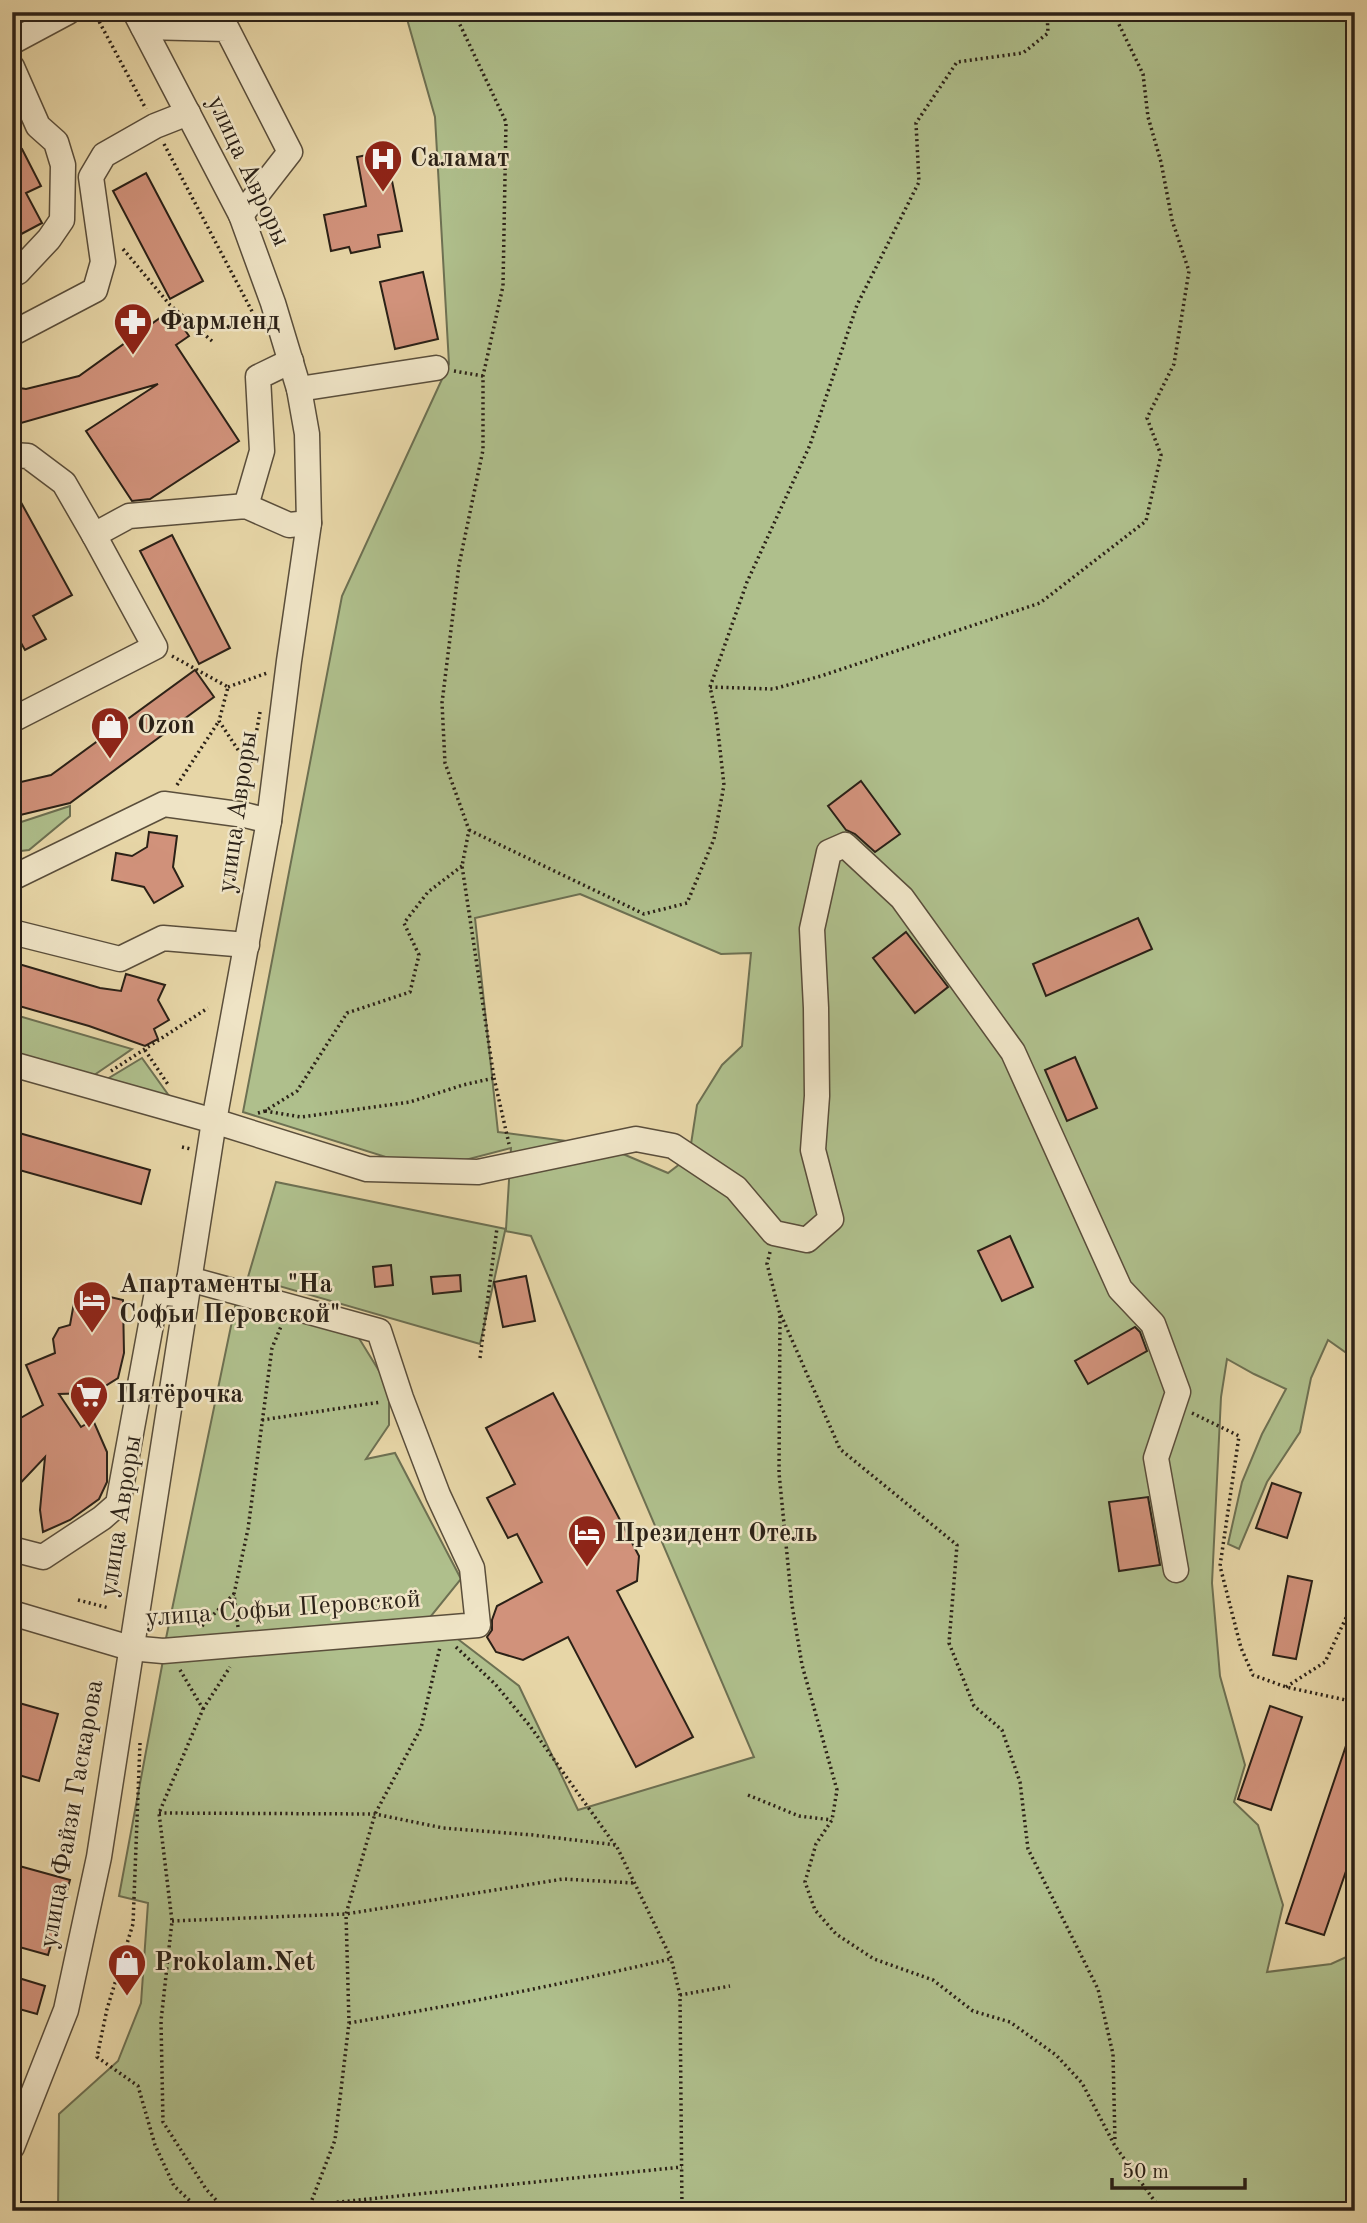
<svg xmlns="http://www.w3.org/2000/svg" width="1367" height="2223" viewBox="0 0 1367 2223" font-family="'Old Standard TT',serif">
  <style>
    .green { fill: #afbf8c; stroke: #6d7052; stroke-width: 2; fill-rule: evenodd }
    .building { fill: #d1927b; stroke: #2b2117; stroke-width: 2 }
    .lines { fill: none; stroke-linecap: round; stroke-linejoin: round }
    .minor-casing { stroke: #5a4e3b; stroke-width: 27 }
    .path { stroke: #2b2117; stroke-width: 3.5; stroke-dasharray: 2 3.5; stroke-linecap: butt }
    .minor { stroke: #efe4c6; stroke-width: 24 }
    .labels { text-anchor: middle; dominant-baseline: central; stroke-width: 5; stroke-linejoin: round; paint-order: stroke }
    .poi-label { font-size: 26px; font-weight: bold; fill: #2b2117; stroke: #efe4c6; text-anchor: start }
    .street-label { font-size: 26px; fill: #2b2117; stroke: #efe4c6 }
  </style>
  <rect width="100%" height="100%" fill="#e7d6a7"/>
  <filter id="stains"><feTurbulence type="fractalNoise" baseFrequency=".00286" numOctaves="4"/><feColorMatrix values="0 0 0 0 .2 0 0 0 0 .09 0 0 0 0 .02 0 0 0 .5 -.17"/></filter>
  <radialGradient id="worn" r=".72"><stop offset=".6" stop-color="#630" stop-opacity="0"/><stop offset="1" stop-color="#630" stop-opacity=".3"/></radialGradient>
  <!-- green -->
  <g class="green">
    <path d="M405,12H1355V1359L1328,1340L1311,1378L1300,1432L1267,1482L1239,1549L1228,1544L1242,1482L1262,1434L1286,1389L1254,1374L1227,1359L1221,1397L1212,1583L1220,1676L1245,1765L1234,1802L1258,1825L1283,1905L1267,1972L1331,1964L1355,1953V2211H58L59,2114L118,2061L141,2003L148,1903L119,1896L164,1655L446,1630L519,1686L578,1810L754,1757L531,1236L505,1231L480,1344L248,1277L276,1182L506,1229L511,1148L427,1170L243,1112L342,596L449,364L435,117ZM580,894L721,954L751,953L742,1046L722,1065L697,1105L689,1157L668,1173L604,1146L498,1132L475,918Z"/>
    <path d="M70,806V816L29,850L12,852V825Z"/>
    <path d="M12,1014L132,1049L87,1080L12,1058Z"/>
    <path d="M142,1058L177,1107L99,1084Z"/>
    <path d="M236,1302L357,1335L389,1387V1425L366,1459L395,1453L461,1579L423,1626L164,1648Z"/>
  </g>
  <!-- building -->
  <g class="building">
    <path d="M22,149L41,186L26,193L42,223L12,239V154Z"/>
    <path d="M386,151L402,231L378,235L380,247L351,253L349,247L331,251L324,215L366,206L357,157Z"/>
    <path d="M146,173L203,281L170,299L113,191Z"/>
    <path d="M423,272L438,339L395,349L380,282Z"/>
    <path d="M171,310L189,336L176,345L239,441L150,499L132,501L86,431L158,384L21,423L12,421V387L26,389L79,376Z"/>
    <path d="M12,486L72,595L33,616L46,639L25,650L12,627V555L19,551L12,539Z"/>
    <path d="M172,535L230,648L199,664L140,551Z"/>
    <path d="M195,670L214,697L70,803L12,817V784L51,775Z"/>
    <path d="M861,781L900,834L875,852L855,834L846,830L828,806Z"/>
    <path d="M149,832L177,836L173,867L183,886L154,903L144,887L112,880L116,853L132,856L147,847Z"/>
    <path d="M1138,918L1152,949L1046,996L1033,964Z"/>
    <path d="M906,932L948,987L915,1013L873,958Z"/>
    <path d="M12,962L100,988L121,991L126,974L165,985L158,1000L169,1020L154,1029L158,1039L145,1046L89,1026L12,1004Z"/>
    <path d="M1075,1057L1097,1108L1067,1121L1045,1070Z"/>
    <path d="M12,1131L150,1170L141,1204L12,1168Z"/>
    <path d="M1010,1236L1033,1287L1002,1301L978,1251Z"/>
    <path d="M391,1265L393,1285L375,1287L373,1267Z"/>
    <path d="M460,1275L461,1291L433,1294L431,1277Z"/>
    <path d="M526,1276L535,1321L503,1327L494,1282Z"/>
    <path d="M89,1292L123,1300L124,1353L118,1378L94,1393L59,1394L81,1427L93,1420L107,1452V1482L99,1499L70,1520L43,1532L40,1510L45,1457L12,1492V1423L43,1405L26,1365L55,1353L53,1339L59,1328L70,1325L75,1297L89,1299Z"/>
    <path d="M1135,1327L1140,1332L1147,1351L1088,1384L1075,1361Z"/>
    <path d="M553,1393L639,1556L637,1581L617,1591L693,1737L636,1767L568,1637L523,1660L496,1652L487,1637L492,1630V1620L497,1606L542,1582L517,1534L508,1538L487,1498L515,1484L486,1428Z"/>
    <path d="M1272,1483L1301,1493L1287,1538L1256,1528Z"/>
    <path d="M1148,1497L1160,1565L1119,1571L1109,1502Z"/>
    <path d="M1288,1576L1312,1581L1296,1659L1273,1655Z"/>
    <path d="M12,1701L58,1714L39,1781L12,1773Z"/>
    <path d="M1270,1706L1302,1717L1271,1810L1238,1799Z"/>
    <path d="M1352,1728L1355,1729V1845L1324,1935L1286,1923Z"/>
    <path d="M12,1864L70,1880L48,1955L12,1945Z"/>
    <path d="M12,1976L45,1986L37,2014L12,2007Z"/>
  </g>
  <g class="lines">
    <!-- minor casing -->
    <g class="minor-casing">
      <g id="minor">
        <path d="M143,27L227,29L290,152L241,215"/>
        <path d="M12,42L68,12"/>
        <path d="M12,67L38,126L56,142L63,165L62,220L49,239L18,272L12,275"/>
        <path d="M12,332H15L95,290L103,262L91,177L104,155L155,126L188,113"/>
        <path d="M299,389L436,368"/>
        <path d="M12,455L28,456L64,483L94,535L129,516L246,506L289,525L309,523"/>
        <path d="M246,506L262,451L258,377L291,361"/>
        <path d="M12,720L155,647L94,535"/>
        <path d="M12,878L164,804L245,815L269,821"/>
        <path d="M12,932L120,959L163,938L247,945"/>
        <path d="M12,1064L214,1121L367,1169L478,1172L636,1139L673,1146L736,1188L774,1233L807,1240L831,1219L813,1150L817,1096L816,1008L812,929L829,852L845,845L902,898L1013,1052L1120,1289L1153,1324L1178,1392L1156,1458L1176,1570"/>
        <path d="M12,1549L43,1557L102,1518L118,1504L157,1292L186,1295"/>
        <path d="M12,1613L130,1648L163,1651L478,1625L472,1568L438,1495L401,1398L379,1331L189,1279"/>
        <path d="M12,2147L66,2010L99,1857L214,1121L269,821L289,661L309,523L307,434L299,389L273,303L241,215L135,12"/>
      </g>
    </g>
    <!-- path -->
    <g class="path">
      <path d="M94,12L146,109"/>
      <path d="M164,144L255,317"/>
      <path d="M123,249L170,305L212,341"/>
      <path d="M454,371L483,376"/>
      <path d="M172,656L228,687L219,721L250,768L247,794"/>
      <path d="M228,687L267,673"/>
      <path d="M710,687L747,582L810,445L857,305L919,182L916,123L957,62L1023,53L1048,33L1047,12"/>
      <path d="M250,768L260,712"/>
      <path d="M177,785L219,721"/>
      <path d="M469,830L644,914L687,903L714,839L724,785L716,714L710,687L773,689L821,676L1040,603L1146,521L1161,455L1147,418L1174,364L1189,271L1172,220L1161,162L1148,117L1143,74L1113,12"/>
      <path d="M145,1050L169,1086"/>
      <path d="M111,1071L208,1008"/>
      <path d="M494,1078L509,1144"/>
      <path d="M265,1111L301,1117L410,1102L463,1085L494,1078L462,866L469,830L445,763L442,703L459,565L483,450V376L503,286L506,122L454,12"/>
      <path d="M258,1113L265,1111L297,1091L347,1013L410,992L419,955L404,923L428,892L462,866"/>
      <path d="M182,1147L191,1149"/>
      <path d="M770,1252L767,1264L780,1314L779,1473L792,1605L802,1665L837,1790L832,1820L816,1844L805,1882L815,1910L836,1934L874,1959L933,1980L973,2011L1010,2022L1056,2055L1082,2083L1115,2146L1156,2203L1157,2211"/>
      <path d="M781,1315L840,1449L957,1545L949,1643L974,1706L1002,1730L1020,1782L1028,1849L1098,1989L1113,2054L1115,2142"/>
      <path d="M480,1358L497,1228"/>
      <path d="M1192,1413L1239,1436L1220,1566L1241,1648L1253,1675L1286,1687L1355,1702"/>
      <path d="M262,1420L381,1402"/>
      <path d="M78,1600L109,1608"/>
      <path d="M202,1626L234,1594"/>
      <path d="M238,1627L234,1594L248,1529L272,1348L282,1324"/>
      <path d="M456,1647L495,1684L530,1726L615,1845"/>
      <path d="M180,1670L203,1709L159,1813L172,1921L161,2021L163,2122L206,2189L226,2211"/>
      <path d="M1286,1687L1325,1662L1355,1599"/>
      <path d="M203,1709L230,1667"/>
      <path d="M140,1743L133,1924L107,2009L97,2057L138,2086L155,2145L174,2186L201,2211"/>
      <path d="M748,1795L799,1816L832,1820"/>
      <path d="M159,1813L375,1814L443,1828L533,1835L616,1845L671,1958L680,1995L682,2211"/>
      <path d="M172,1921L346,1914L563,1879L634,1883"/>
      <path d="M680,1995L730,1986"/>
      <path d="M349,2023C457,2005 564,1984 670,1959"/>
      <path d="M310,2205L335,2140L349,2023L346,1914L375,1814L421,1728L440,1647"/>
      <path d="M294,2211L310,2205L682,2167"/>
    </g>
    <!-- minor -->
    <use href="#minor" class="minor"/>
  </g>
  <!-- icons -->
  <defs>
    <g id="hospital-pin" transform="scale(2.0125)"><path d="M0 17L-7.5 6A9.5 9.5 0 1 1 7.5 6Z" fill="#8f2418" stroke="#efe4c6"/><path d="M-5-5h3v3.5h4V-5h3V5h-3V1.5h-4V5h-3Z" fill="#fff"/></g>
    <g id="pharmacy-pin" transform="scale(2.0125)"><path d="M0 17L-7.5 6A9.5 9.5 0 1 1 7.5 6Z" fill="#8f2418" stroke="#efe4c6"/><path d="M-2-6h4v4h4v4h-4v4h-4v-4h-4v-4h4Z" fill="#fff"/></g>
    <g id="shop-pin" transform="scale(2.0125)"><path d="M0 17L-7.5 6A9.5 9.5 0 1 1 7.5 6Z" fill="#8f2418" stroke="#efe4c6"/><path d="M-5-2.5h2.3a2.7 3.5 0 0 1 5.4 0H5L5.5 6h-11ZM-1.5-2.5h3a1.5 2.3 0 0 0-3 0Z" fill="#fff"/></g>
    <g id="hotel-pin" transform="scale(2.0125)"><path d="M0 17L-7.5 6A9.5 9.5 0 1 1 7.5 6Z" fill="#8f2418" stroke="#efe4c6"/><path d="M-6-4.5h1.5V1H6V5H4.5V3h-9V5H-6ZM-4 0a1.8 1.8 0 1 1 3.6 0ZM.5 0V-2.5h3Q6-2.5 6 0Z" fill="#fff"/></g>
    <g id="supermarket-pin" transform="scale(2.0125)"><path d="M0 17L-7.5 6A9.5 9.5 0 1 1 7.5 6Z" fill="#8f2418" stroke="#efe4c6"/><path d="M-6-5.5h2.5l.6 2H6L4.5 2H-2.5L-4.4-4H-6ZM-1.5 3.2a1.3 1.3 0 1 0 .1 0ZM3 3.2a1.3 1.3 0 1 0 .1 0Z" fill="#fff"/></g>
  </defs>
  <g fill-rule="evenodd">
    <use href="#hospital-pin" x="383" y="159"/>
    <use href="#pharmacy-pin" x="133" y="322"/>
    <use href="#shop-pin" x="110" y="726"/>
    <use href="#hotel-pin" x="92" y="1300"/>
    <use href="#supermarket-pin" x="89" y="1395"/>
    <use href="#hotel-pin" x="587" y="1534"/>
    <use href="#shop-pin" x="127" y="1963"/>
  </g>
  <g class="labels">
    <!-- poi labels -->
    <g class="poi-label">
      <text x="410" y="159">Саламат</text>
      <text x="160" y="322">Фармленд</text>
      <text x="137" y="726">Ozon</text>
      <text x="119" y="1285">Апартаменты "На<tspan x="119" dy="30">Софьи Перовской"</tspan></text>
      <text x="116" y="1395">Пятёрочка</text>
      <text x="614" y="1534">Президент Отель</text>
      <text x="154" y="1963">Prokolam.Net</text>
    </g>
    <!-- street labels -->
    <g class="street-label">
      <text transform="translate(248 171) rotate(65)">улица Авроры</text>
      <text transform="translate(238 812) rotate(-82)">улица Авроры</text>
      <text transform="translate(121 1516) rotate(-81)">улица Авроры</text>
      <text transform="translate(283 1609) rotate(-4)">улица Софьи Перовской</text>
      <text transform="translate(72 1814) rotate(-80)">улица Файзи Гаскарова</text>
    </g>
  </g>
  <!-- margin -->
  <rect width="1367" height="2223" fill="none" stroke="#e7d6a7" stroke-width="42"/>
  <rect x="14" y="14" width="1339" height="2195" fill="none" stroke="#2b2117" stroke-width="3.5"/>
  <rect x="21" y="21" width="1325" height="2181" fill="none" stroke="#2b2117" stroke-width="2"/>
  <!-- scale -->
  <path d="M1112 2178v10h133v-10" fill="none" stroke="#2b2117" stroke-width="3.5"/>
  <text x="1122" y="2178" font-size="21" fill="#2b2117" stroke="#efe4c6" stroke-width="5" paint-order="stroke">50 m</text>
  <rect width="100%" height="100%" filter="url(#stains)"/>
  <rect width="100%" height="100%" fill="url(#worn)"/>
</svg>
